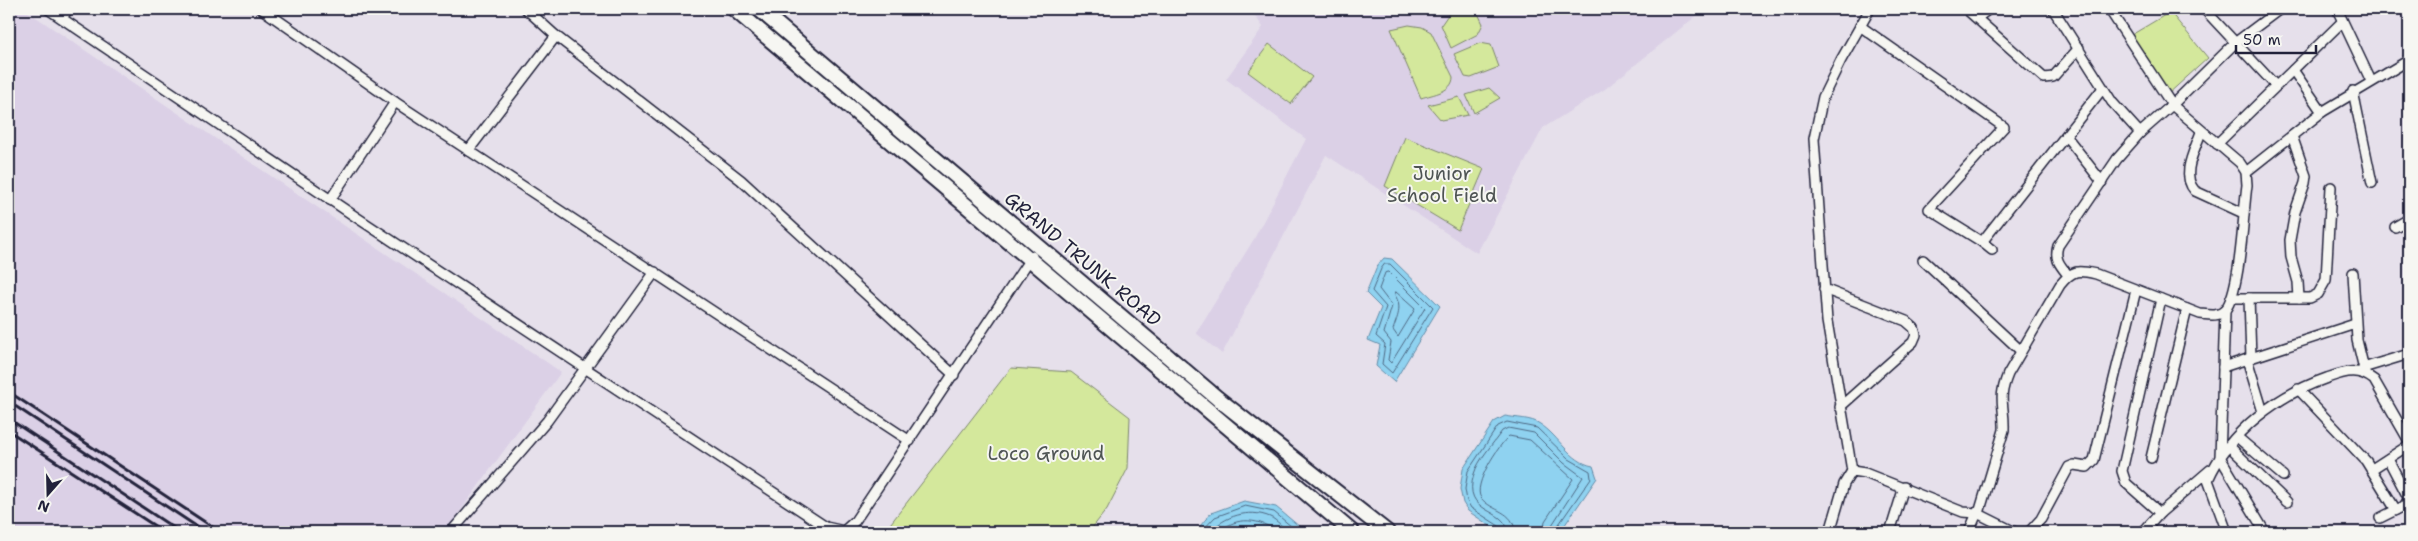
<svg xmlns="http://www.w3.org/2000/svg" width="2418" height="541" viewBox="0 0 2418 541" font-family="'Shantell Sans',sans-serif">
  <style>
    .built { fill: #dbd0e6 }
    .green { fill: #d4e89c; stroke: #7b856c }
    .water { fill: #8fd2f0; stroke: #638ca8 }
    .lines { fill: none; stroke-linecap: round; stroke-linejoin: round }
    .shore { stroke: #4e6883; stroke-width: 1 }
    .street-casing { stroke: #22223b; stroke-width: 12 }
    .primary-casing { stroke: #22223b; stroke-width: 18 }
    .street { stroke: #f6f6f2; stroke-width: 9 }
    .primary { stroke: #f6f6f2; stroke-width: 14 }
    .rail { stroke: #22223b; stroke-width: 3 }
    .labels { text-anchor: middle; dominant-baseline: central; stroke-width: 4; stroke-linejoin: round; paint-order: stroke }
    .park-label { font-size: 19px; fill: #4e5453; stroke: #f6f6f2 }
    .street-label { font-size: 19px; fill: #22223b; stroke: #f6f6f2 }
  </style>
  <rect width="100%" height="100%" fill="#e6e0eb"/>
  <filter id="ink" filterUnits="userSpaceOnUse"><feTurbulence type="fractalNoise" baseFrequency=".02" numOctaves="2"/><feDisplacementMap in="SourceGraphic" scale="10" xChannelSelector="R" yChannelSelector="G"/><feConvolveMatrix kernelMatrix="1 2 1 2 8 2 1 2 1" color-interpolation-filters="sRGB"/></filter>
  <g filter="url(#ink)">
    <!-- built -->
    <g class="built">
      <path d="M9,9H24L561,372L445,532H9Z"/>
      <path d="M1250,9H1705L1605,89L1543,128L1477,253L1326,155L1222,354L1196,333L1254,239L1306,139L1226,79L1263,27Z"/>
    </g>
    <!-- green -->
    <g class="green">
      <path d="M1452,9H1476L1483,24L1478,34L1451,48L1441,25Z"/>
      <path d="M2170,12L2208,58L2167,95L2128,37Z"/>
      <path d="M1409,25L1422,27L1431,32L1453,77C1453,92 1433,94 1421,98L1391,29Z"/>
      <path d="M1480,43L1491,45L1499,67L1471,78L1465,77L1454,54Z"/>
      <path d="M1269,44L1312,77L1291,104L1248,72Z"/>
      <path d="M1489,88L1500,98L1474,113L1466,95Z"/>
      <path d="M1459,97L1468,115L1441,120L1428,105Z"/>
      <path d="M1405,137L1484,169L1458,230L1385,186Z"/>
      <path d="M1011,368L1071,372L1130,417L1128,468L1107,509L1089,532H884Z"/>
    </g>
    <!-- water -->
    <g class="water">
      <path d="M1384,258L1392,259L1440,306L1394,382L1376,366L1380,345L1368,340L1381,308L1366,293L1377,266Z"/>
      <path d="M1505,416C1515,418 1532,418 1540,424C1559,436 1570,462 1593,466L1597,478L1560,532H1499L1468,511L1463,503L1460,489L1463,469L1494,422Z"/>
      <path d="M1244,501L1276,507L1306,532H1195L1211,513Z"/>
    </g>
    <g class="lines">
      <!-- shore -->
      <g class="shore">
        <path d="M1385,264H1390L1433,307L1392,373L1382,364L1385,344L1376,336L1386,307L1372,291L1381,269Z"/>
        <path d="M1389,272L1425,308L1391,363L1388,360L1391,342L1384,333L1392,306L1379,289L1385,273Z"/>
        <path d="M1396,292L1415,309L1398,337L1393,330C1397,317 1403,308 1395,295Z"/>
        <path d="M1201,532L1215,517L1245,506L1274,512L1298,532"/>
        <path d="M1210,532C1224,516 1249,508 1270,517C1277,520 1283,528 1289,532"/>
        <path d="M1220,532C1235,515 1262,519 1277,532"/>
        <path d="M1501,532L1499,526L1471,508L1467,501L1465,489L1468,471L1498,426L1507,422L1537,428L1569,459L1590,471L1591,478L1557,527L1556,532"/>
        <path d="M1508,532C1506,506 1461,516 1474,474C1478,460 1493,444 1502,431L1508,428L1534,433L1564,463L1583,477L1552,525L1550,532"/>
        <path d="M1515,532C1514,510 1492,512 1481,498C1472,485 1499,445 1509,436L1530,440L1573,479L1545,521L1543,532"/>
      </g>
      <!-- street casing -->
      <g class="street-casing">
        <g id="street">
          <path d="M48,9L356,217L826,527L844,531L855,521L1032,256"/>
          <path d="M262,9L395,102L910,441"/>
          <path d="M526,9L556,36L741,180L954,375"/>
          <path d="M1966,9L2044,78L2053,77L2079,48"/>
          <path d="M2053,9L2112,102L2140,133"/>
          <path d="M2204,9L2276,86"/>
          <path d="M2337,9L2371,81"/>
          <path d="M62,18L68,9"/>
          <path d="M1977,18L1989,9"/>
          <path d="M1860,26L2004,127L1929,209L1982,242L1992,250"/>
          <path d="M2293,70L2322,112"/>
          <path d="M2353,91L2372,183"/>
          <path d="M2201,132C2195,150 2180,175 2195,191L2243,213"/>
          <path d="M2066,136L2102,182"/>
          <path d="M2292,136L2306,176L2305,183L2295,212L2290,240L2291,257L2298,282L2299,298"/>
          <path d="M2217,144L2342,22"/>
          <path d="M468,151L556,36"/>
          <path d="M2246,172L2322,112L2409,60"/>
          <path d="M330,200L395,102"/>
          <path d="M2395,227L2409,219"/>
          <path d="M1982,242L2103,88"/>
          <path d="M1923,260L2021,351"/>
          <path d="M2353,273L2357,340L2365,373"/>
          <path d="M2068,275C2060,265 2054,259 2058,246L2117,159L2140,133L2172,105L2236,42L2280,9"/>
          <path d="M1824,289L1906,321L1914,328L1916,335L1913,342L1840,407"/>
          <path d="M2231,298H2310L2318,294L2326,280L2331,187"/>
          <path d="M2249,298L2251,358"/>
          <path d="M2225,311L2220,457L2265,532"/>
          <path d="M2247,359L2263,412"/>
          <path d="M2223,367L2355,324"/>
          <path d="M2363,368L2409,354"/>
          <path d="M2298,389L2366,461L2396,510"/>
          <path d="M2237,437L2283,476"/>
          <path d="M2229,446L2287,502"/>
          <path d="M2151,458L2187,309"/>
          <path d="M2388,459L2409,499"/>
          <path d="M2372,469L2409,445"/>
          <path d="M1852,471L1827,321L1814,139L1823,97L1841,60L1870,9"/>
          <path d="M2160,513L2126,483L2122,471L2161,299"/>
          <path d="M2380,518L2404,506L2409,499"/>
          <path d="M451,532L547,421L655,272"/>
          <path d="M1830,532L1844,484L1852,471L1865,473L1963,512L1977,513L1980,510L2004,430C2005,404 1997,401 2008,374L2060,285C2073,269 2078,270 2096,274L2200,314C2209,315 2219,317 2225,310C2241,290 2243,213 2247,185L2246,172L2240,163L2172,105L2109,9"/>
          <path d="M1890,532L1904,487"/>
          <path d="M1969,532L1977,513L2015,532"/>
          <path d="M2029,532L2041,519L2069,467L2074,465L2087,467L2094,460L2136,290"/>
          <path d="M2143,532L2160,513L2210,470"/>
          <path d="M2227,532L2208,480C2229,431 2278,395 2327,378C2345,372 2357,367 2374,380L2409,441"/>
        </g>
      </g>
      <!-- primary casing -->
      <g class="primary-casing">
        <g id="primary">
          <path d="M734,9L1352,532"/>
          <path d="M759,9L1217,398L1387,532"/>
        </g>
      </g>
      <!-- street -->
      <use href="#street" class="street"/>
      <!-- primary -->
      <use href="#primary" class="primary"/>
      <!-- rail -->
      <g class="rail">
        <path d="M9,392L220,532"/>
        <path d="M9,402L205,532"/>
        <path d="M9,419L180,532"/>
        <path d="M9,431L164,532"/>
      </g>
    </g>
  </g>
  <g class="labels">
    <!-- park labels -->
    <g class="park-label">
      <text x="1442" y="173">Junior<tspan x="1442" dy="22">School Field</tspan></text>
      <text x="1046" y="453">Loco Ground</text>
    </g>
    <!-- street labels -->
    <g class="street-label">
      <text transform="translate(1083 259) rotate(40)">GRAND TRUNK ROAD</text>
    </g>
  </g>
  <!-- margin -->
  <rect width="2418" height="541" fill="none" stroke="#f6f6f2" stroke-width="30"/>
  <rect x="15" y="15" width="2388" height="511" fill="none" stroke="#22223b" stroke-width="2" filter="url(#ink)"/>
  <!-- north arrow -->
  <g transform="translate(48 494) rotate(200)" stroke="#f6f6f2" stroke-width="4" paint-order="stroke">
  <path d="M0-4L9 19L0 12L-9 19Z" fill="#22223b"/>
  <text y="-8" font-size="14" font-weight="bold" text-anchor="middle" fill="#22223b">N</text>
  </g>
  <!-- scale -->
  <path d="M2236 45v8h80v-8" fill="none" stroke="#22223b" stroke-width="2.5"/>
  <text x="2243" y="45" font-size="15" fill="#22223b" stroke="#f6f6f2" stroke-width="4" paint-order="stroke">50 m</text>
</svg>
